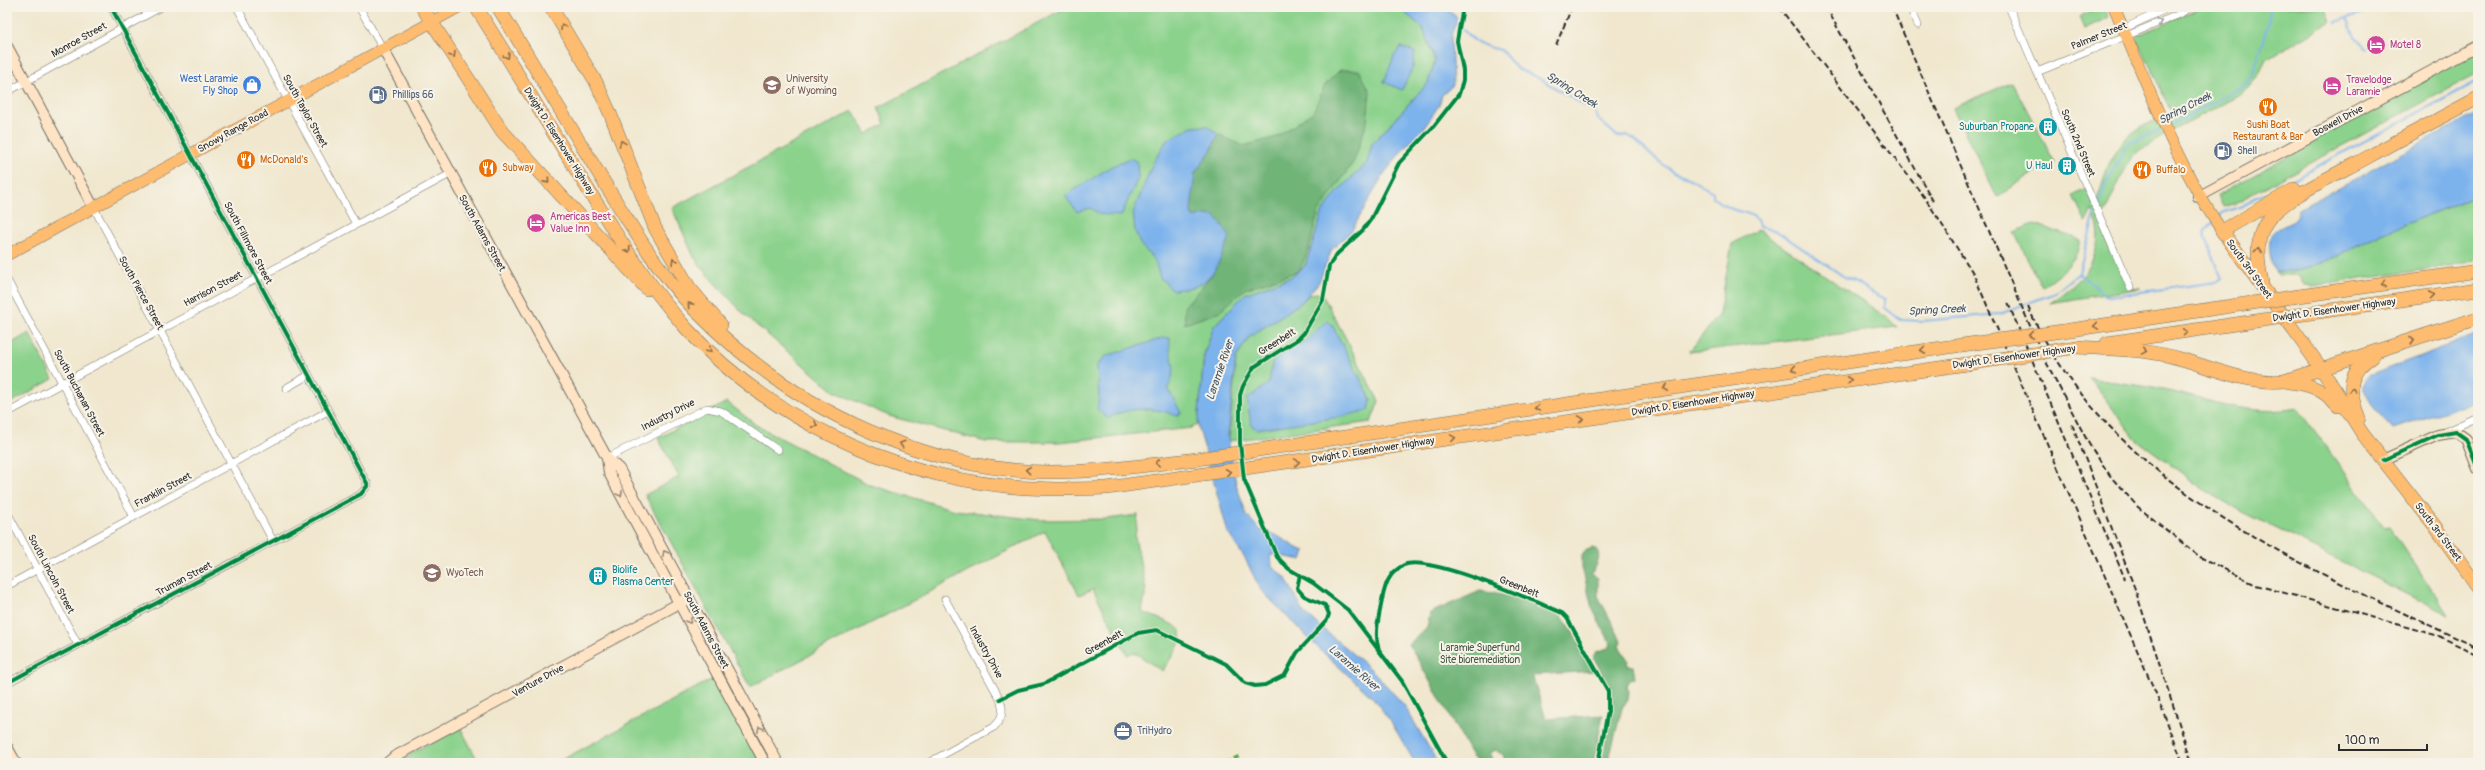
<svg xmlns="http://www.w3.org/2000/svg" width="2485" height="770" viewBox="0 0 2485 770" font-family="Pangolin,sans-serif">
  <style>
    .green { fill: #8bd28c; stroke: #5b7e5c }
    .forest { fill: #70b478; stroke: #4e7052 }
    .water { fill: #7db3ec; stroke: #546f8c }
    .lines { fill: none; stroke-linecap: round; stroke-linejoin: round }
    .stream { stroke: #7db3ec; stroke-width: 2 }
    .street-casing { stroke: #706d64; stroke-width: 8 }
    .secondary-casing { stroke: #706d64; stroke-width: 12 }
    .primary-casing { stroke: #706d64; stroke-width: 12 }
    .highway-casing { stroke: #706d64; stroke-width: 14 }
    .street { stroke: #fff; stroke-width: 7 }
    .secondary { stroke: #fee4c5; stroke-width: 10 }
    .primary { stroke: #fdbc6f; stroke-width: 11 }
    .highway { stroke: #fdbc6f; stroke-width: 13 }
    .rail { stroke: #2b2b2b; stroke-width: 2; stroke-dasharray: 6 3; stroke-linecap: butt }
    .highway-bridge-casing { stroke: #706d64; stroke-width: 14; stroke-linecap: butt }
    .highway-bridge { stroke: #fdbc6f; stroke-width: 13 }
    .quiet { stroke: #54ab44; stroke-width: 3; stroke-dasharray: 6 3; stroke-linecap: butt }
    .cycleway-casing { stroke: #f7f3e8; stroke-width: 6 }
    .cycleway { stroke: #00873e; stroke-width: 4 }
    .oneway { stroke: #a0a0a0 }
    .oneway2 { stroke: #8a6c4a }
    .oneway3 { stroke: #948878 }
    .labels { text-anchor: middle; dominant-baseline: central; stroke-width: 4; stroke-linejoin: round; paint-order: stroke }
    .street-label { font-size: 10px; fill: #2b2b2b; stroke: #f7f3e8 }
    .hotel-label { font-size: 10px; fill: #b23c85; stroke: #f7f3e8; text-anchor: start }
    .shop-label { font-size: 10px; fill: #366cbe; stroke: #f7f3e8; text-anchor: end }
    .education-label { font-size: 10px; fill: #785e54; stroke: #f7f3e8; text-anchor: start }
    .service-label { font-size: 10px; fill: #4e5e75; stroke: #f7f3e8; text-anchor: start }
    .food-label { font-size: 10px; fill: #c56008; stroke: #f7f3e8; text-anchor: start }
    .culture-label { font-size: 10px; fill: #0d838f; stroke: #f7f3e8; text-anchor: end }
    .park-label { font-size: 10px; fill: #435543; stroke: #f7f3e8 }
    .water-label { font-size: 11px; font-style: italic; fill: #445465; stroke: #f7f3e8 }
  </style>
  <rect width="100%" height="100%" fill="#f7f3e8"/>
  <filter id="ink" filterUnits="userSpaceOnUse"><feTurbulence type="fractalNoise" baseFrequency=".025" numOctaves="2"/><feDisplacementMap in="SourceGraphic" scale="8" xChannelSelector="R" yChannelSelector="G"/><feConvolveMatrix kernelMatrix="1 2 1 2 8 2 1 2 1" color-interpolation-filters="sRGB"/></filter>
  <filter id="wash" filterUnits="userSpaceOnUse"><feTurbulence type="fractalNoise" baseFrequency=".012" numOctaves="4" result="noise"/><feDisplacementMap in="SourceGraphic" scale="16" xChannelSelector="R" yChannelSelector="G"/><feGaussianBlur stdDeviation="0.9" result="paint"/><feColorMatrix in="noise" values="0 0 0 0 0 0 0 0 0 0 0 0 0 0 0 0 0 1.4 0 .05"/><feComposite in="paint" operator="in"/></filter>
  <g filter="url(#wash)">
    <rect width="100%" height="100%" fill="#f0e7ce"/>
    <!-- green -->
    <g class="green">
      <path d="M1067,7H1398L1423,28L1435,61L1428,83L1372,144L1367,163L1323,211L1305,266L1291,277L1245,294L1214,326L1204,355L1198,425L1191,428L1059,442H986L889,416L835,392L747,317L710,278L694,257L672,208L853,111L867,134L885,124L878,108Z"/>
      <path d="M2099,7H2103L2109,17L2084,29L2079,17Z"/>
      <path d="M2202,7H2325L2331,21L2266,60L2259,74L2242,94L2178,127L2136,153L2129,161L2101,220L2130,287L2141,288L2050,303C2083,282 2110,251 2092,210L2086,222L2073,196L2087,188L2094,205C2100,195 2102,183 2106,173C2119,136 2136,127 2172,114L2136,36Z"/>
      <path d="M2478,46V73L2235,203L2224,207L2217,195L2289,156L2285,150Z"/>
      <path d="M2012,82L2055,163L2027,177L1997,197L1953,108Z"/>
      <path d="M2478,195V258L2450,266L2313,286L2304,285L2298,275H2278L2275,272C2315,272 2347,250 2382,234C2413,220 2446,208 2478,195Z"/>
      <path d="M2034,224L2081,240C2077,262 2060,274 2042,287L2014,232Z"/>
      <path d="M1758,230L1889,319L1897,327L1689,352L1719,314L1732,244Z"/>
      <path d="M1316,293L1322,295L1327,303L1379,401L1371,422L1229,441L1236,358L1249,337L1302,302L1310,294Z"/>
      <path d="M29,333L53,379L7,405V346Z"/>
      <path d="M2089,378C2115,382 2142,385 2168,391C2210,400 2253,417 2297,408L2385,527L2389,526L2449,615L2242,512L2203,489L2136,439Z"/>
      <path d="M727,402L756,425L870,485L955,510L1040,520L1107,519L1138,515L1135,537L1146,590L1142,612C1187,630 1193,627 1162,671L1134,652L1127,655L1093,589L1079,595L1045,531L750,687L645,495L679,477L658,438Z"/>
      <path d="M716,677L762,763H556Z"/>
      <path d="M460,727L479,763H398L415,751Z"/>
    </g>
    <!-- forest -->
    <g class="forest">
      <path d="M1340,70H1359L1370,91L1367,122L1354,161L1318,213L1308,251L1299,271L1245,289L1219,312L1185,324L1184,307L1212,275L1204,215L1194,218L1191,212C1192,200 1191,183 1195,172C1201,158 1212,148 1218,134L1243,146L1277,137L1313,112L1325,85Z"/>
      <path d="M1592,548L1598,550C1600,561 1597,565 1591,574L1598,578V596L1622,642L1619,646L1628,660L1627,665L1633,666L1635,678L1628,681L1626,686L1629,691L1628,699L1622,708L1608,763H1602L1612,708V692L1594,658L1596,652L1608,648L1611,644L1592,608L1582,567V556L1585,551Z"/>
      <path d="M1480,591C1501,594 1553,604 1566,622C1577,637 1584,655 1594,671L1533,675L1534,681L1546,719L1603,715L1593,763H1507L1503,756L1496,750L1489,753L1493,760L1490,763H1481L1473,758L1409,644L1427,628L1430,613Z"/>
    </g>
    <!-- water -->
    <g class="water">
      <path d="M1398,7H1443L1457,17L1451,36L1453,85L1442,95L1439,105L1424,128L1401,152L1383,175L1351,232L1332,249L1319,282L1302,302L1249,337L1236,358L1228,437L1236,484L1247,516L1260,530L1276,535L1297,548L1305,551L1302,560L1271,554L1272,567L1285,577L1304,613L1373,671L1404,705L1438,763H1415L1391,722L1373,698L1315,645L1260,589L1246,560L1228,533L1198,425L1204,355L1214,326L1245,294L1291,277L1305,266L1323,211L1338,191L1367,163L1372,144L1428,83L1435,61L1423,28Z"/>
      <path d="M1401,47L1415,52L1413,67L1402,90L1384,82L1394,56Z"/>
      <path d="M2478,112V195C2446,208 2413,220 2382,234C2347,250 2315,272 2275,272C2255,215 2296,235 2298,210Z"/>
      <path d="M1207,126L1218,134L1212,149L1195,173L1191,212L1194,218L1204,215L1215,216L1230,237C1214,271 1215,287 1173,290L1160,278L1155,261L1140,244L1135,230L1133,213L1153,163L1167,140L1192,127Z"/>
      <path d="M1130,158L1137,162L1138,178L1121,216L1099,214L1091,208L1077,212L1065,196L1112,166Z"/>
      <path d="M1327,320L1332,325L1371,399L1369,410L1340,417L1256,429L1251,425L1247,399L1269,383L1272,363L1282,354L1306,341Z"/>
      <path d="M2478,334V400L2393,429L2374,408L2363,386L2368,376Z"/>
      <path d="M1163,338H1170C1170,342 1169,347 1170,351C1175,370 1176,368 1168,388L1181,413L1177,416C1157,407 1126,406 1108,419L1097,409C1101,395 1097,381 1097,365L1106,356Z"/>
    </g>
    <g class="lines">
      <!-- stream -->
      <g class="stream">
        <path d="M2347,18L2355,37L2367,50"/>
        <path d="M1454,20C1471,39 1476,45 1501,50L1517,69L1539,78L1595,112L1598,119L1618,137L1627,135L1634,139L1652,156L1673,172L1685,176L1713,192V198C1719,202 1726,206 1732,209C1743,214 1758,212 1759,227L1775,230L1846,278C1861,282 1871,294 1885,299V308L1901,320L1923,321L1999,314L2055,293L2079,273L2095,213"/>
        <path d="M2335,22L2380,7L2393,10"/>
        <path d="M2169,126L2239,89L2252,76L2269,24V7"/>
        <path d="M2098,207L2105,186L2127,144L2162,129"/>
        <path d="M2217,218L2224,212L2242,206L2478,81"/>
        <path d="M2079,273L2104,295L2110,296L2217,282L2222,278L2204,232L2213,222"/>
      </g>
    </g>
  </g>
  <g filter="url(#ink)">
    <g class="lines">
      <!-- street casing -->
      <g class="street-casing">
        <g id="street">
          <path d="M237,7L356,224"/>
          <path d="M359,7L383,49"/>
          <path d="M1910,7L1918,25"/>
          <path d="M2009,7L2130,287"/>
          <path d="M2123,29L2170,7"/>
          <path d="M2037,72L2180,14L2190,7"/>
          <path d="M7,92L161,7"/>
          <path d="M94,208L273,541"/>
          <path d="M7,280L134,517"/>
          <path d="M286,388L309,375"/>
          <path d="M7,413L450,174"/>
          <path d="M2447,431L2478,417"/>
          <path d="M607,458L707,408L721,411L778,450"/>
          <path d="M7,512L78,645"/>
          <path d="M7,586L328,411"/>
          <path d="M7,683L361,494L368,485L111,7"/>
          <path d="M928,763L994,727C1003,718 1004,710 1000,699L945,599"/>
        </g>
      </g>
      <!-- secondary casing -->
      <g class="secondary-casing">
        <g id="secondary">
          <path d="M7,46L94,208"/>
          <path d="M383,49L607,458L619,469L778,763"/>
          <path d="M2198,197L2478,46"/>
          <path d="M607,458L609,473L765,763"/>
          <path d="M2383,460L2438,435L2456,432L2466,439L2478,469"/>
          <path d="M7,747L16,763"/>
          <path d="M387,763L394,757L689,598"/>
        </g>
      </g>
      <!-- primary casing -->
      <g class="primary-casing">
        <g id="primary">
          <path d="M2114,7C2147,83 2175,162 2222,231"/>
          <path d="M7,255L459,7"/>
        </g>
      </g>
      <!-- highway casing -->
      <g class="highway-casing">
        <g id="highway">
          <path d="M422,7L502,131L647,289"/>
          <path d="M476,7C512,64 546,121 581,178C613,230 646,283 686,328C766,416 888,474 1005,486C1039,490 1073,489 1107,488L1967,364"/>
          <path d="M498,7C535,67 570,127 607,187C633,229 660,274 694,309C746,362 802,402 869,431C925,456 990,472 1051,472C1100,472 1148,465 1197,459L1962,345"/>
          <path d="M551,7L596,82L610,113L655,228L689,287L721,325"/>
          <path d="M2222,231L2321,368L2362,433L2434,525L2478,587"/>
          <path d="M2222,231L2295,189"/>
          <path d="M2262,282C2258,264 2255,244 2264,226C2277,200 2342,172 2368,157C2404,137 2441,118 2478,98"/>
          <path d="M2299,296L2478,271"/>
          <path d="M2311,313L2478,289"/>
          <path d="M2070,330L2245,304"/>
          <path d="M2107,343L2256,321"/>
          <path d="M2077,347C2112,349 2147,349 2181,359C2216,369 2247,384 2284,381L2478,318"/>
          <path d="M2288,382C2310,384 2323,389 2338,406"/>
          <path d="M2359,418C2348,391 2346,373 2373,356"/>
        </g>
      </g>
      <!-- street -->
      <use href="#street" class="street"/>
      <!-- secondary -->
      <use href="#secondary" class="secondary"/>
      <!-- primary -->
      <use href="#primary" class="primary"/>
      <!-- highway -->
      <use href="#highway" class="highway"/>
      <!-- rail -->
      <g class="rail">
        <path d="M1779,7L1925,198L1973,273L2157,696L2183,763"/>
        <path d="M1826,7L1933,201"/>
        <path d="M1892,7L2044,358L2089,444L2111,477L2138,507L2200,557L2256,585L2439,636L2478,655"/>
        <path d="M1556,45L1572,7"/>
        <path d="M2008,303L2125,579"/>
        <path d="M2028,307C2112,491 2307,567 2478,648"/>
        <path d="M2072,424L2135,589L2192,763"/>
      </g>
      <!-- highway-bridge casing -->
      <g class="highway-bridge-casing">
        <g id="highway-bridge">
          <path d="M2245,304L2299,296"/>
          <path d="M2256,321L2311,313"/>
          <path d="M1962,345L2070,330"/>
          <path d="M1967,364L2077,347"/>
        </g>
      </g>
      <!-- highway-bridge -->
      <use href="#highway-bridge" class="highway-bridge"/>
      <!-- quiet -->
      <path class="quiet" d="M1225,763L1239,756"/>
      <!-- cycleway casing -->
      <g class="cycleway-casing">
        <g id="cycleway">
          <path d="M2383,460L2438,435L2456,432L2466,439L2478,469"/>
          <path d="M1379,650C1374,633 1379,617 1382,600C1385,585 1389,572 1404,565C1427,554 1535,601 1562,613L1567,618L1608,691V711L1598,763"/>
          <path d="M7,683L361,494L368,485L111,7"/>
          <path d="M1000,699L1018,690L1044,684L1138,633L1157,630L1226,664L1245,683L1255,686L1265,685L1285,675L1297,653L1327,620L1329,614L1325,605L1304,596L1297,588L1300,575"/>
          <path d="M1447,763L1402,681L1348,610L1313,583L1289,569L1277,557L1244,479L1240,443V395L1243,386L1254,367L1298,339L1304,333L1323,300L1329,266L1337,254L1363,230L1371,219L1399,163L1433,127L1459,94L1463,80V70L1457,41L1463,7"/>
        </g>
      </g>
      <!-- cycleway -->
      <use href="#cycleway" class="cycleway"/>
    </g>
    <!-- one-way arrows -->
    <defs><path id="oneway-chevron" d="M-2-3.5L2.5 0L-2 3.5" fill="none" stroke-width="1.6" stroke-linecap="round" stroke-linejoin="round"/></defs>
    <use class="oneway" href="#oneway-chevron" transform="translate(2159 22) rotate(-23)"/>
    <g class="oneway2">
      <use href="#oneway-chevron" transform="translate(563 27) rotate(-121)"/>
      <use href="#oneway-chevron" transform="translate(453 55) rotate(58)"/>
      <use href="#oneway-chevron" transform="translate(507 56) rotate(59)"/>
      <use href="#oneway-chevron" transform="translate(622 143) rotate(-111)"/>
      <use href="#oneway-chevron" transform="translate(547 181) rotate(48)"/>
      <use href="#oneway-chevron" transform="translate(628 250) rotate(56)"/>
      <use href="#oneway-chevron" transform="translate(2258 250) rotate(-85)"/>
      <use href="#oneway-chevron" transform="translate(674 261) rotate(-121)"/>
      <use href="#oneway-chevron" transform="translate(2384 284) rotate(172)"/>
      <use href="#oneway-chevron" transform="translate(2432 295) rotate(-8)"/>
      <use href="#oneway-chevron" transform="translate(690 305) rotate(-131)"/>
      <use href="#oneway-chevron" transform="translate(2096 326) rotate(171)"/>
      <use href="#oneway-chevron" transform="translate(2185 332) rotate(-8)"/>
      <use href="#oneway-chevron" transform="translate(2031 335) rotate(172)"/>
      <use href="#oneway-chevron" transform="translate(2412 340) rotate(-18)"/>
      <use href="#oneway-chevron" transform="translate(709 350) rotate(41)"/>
      <use href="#oneway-chevron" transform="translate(1923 350) rotate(173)"/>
      <use href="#oneway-chevron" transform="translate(2144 351) rotate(9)"/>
      <use href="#oneway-chevron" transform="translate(1794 369) rotate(171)"/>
      <use href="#oneway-chevron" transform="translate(1849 380) rotate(-8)"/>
      <use href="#oneway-chevron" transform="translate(1666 388) rotate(171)"/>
      <use href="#oneway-chevron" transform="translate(2352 390) rotate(-92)"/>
      <use href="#oneway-chevron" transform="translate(1537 408) rotate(171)"/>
      <use href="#oneway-chevron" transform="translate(1581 419) rotate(-9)"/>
      <use href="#oneway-chevron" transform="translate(815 425) rotate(29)"/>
      <use href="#oneway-chevron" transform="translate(1453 438) rotate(-9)"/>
      <use href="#oneway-chevron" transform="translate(902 444) rotate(-161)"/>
      <use href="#oneway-chevron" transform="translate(1297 462) rotate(-9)"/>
      <use href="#oneway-chevron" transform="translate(1158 463) rotate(173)"/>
      <use href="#oneway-chevron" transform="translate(1028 470) rotate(-175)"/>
      <use href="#oneway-chevron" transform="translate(1228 472) rotate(-8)"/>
    </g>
    <g class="oneway3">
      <use href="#oneway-chevron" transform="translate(620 494) rotate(62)"/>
      <use href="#oneway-chevron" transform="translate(665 553) rotate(-119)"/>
      <use href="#oneway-chevron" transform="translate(689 621) rotate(61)"/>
      <use href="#oneway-chevron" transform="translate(760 729) rotate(-118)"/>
    </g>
  </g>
  <!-- icons -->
  <defs>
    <g id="hotel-disc" transform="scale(1)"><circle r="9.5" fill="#d1479c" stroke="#f7f3e8"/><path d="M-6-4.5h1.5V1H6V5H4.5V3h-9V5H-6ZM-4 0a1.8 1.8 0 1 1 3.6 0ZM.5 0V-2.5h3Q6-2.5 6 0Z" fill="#fff"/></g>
    <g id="shop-disc" transform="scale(1)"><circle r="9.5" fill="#3f7fe0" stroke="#f7f3e8"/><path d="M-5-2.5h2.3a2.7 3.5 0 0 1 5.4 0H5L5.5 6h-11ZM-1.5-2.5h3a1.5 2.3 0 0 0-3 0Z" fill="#fff"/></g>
    <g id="university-disc" transform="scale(1)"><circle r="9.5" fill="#8d6e63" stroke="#f7f3e8"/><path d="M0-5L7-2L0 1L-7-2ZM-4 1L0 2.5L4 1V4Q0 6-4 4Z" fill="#fff"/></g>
    <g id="fuel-disc" transform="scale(1)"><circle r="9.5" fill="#5c6f8a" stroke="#f7f3e8"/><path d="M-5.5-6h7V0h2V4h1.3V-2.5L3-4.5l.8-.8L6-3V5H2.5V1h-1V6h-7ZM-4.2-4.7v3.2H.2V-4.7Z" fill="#fff"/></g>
    <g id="restaurant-disc" transform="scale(1)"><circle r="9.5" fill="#e8710a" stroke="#f7f3e8"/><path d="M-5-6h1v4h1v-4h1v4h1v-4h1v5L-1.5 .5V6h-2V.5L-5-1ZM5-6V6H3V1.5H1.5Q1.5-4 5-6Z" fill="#fff"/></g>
    <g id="building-disc" transform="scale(1)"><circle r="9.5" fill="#0f9aa8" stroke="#f7f3e8"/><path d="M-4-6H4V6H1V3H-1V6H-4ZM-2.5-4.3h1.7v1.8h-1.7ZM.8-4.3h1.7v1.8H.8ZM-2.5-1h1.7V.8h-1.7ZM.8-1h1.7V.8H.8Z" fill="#fff"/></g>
    <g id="office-disc" transform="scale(1)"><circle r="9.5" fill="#5c6f8a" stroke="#f7f3e8"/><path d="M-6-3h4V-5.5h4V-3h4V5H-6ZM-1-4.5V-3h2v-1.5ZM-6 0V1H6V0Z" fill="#fff"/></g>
  </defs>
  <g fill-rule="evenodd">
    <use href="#hotel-disc" x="2376" y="45"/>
    <use href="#shop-disc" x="252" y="85"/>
    <use href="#university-disc" x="772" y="85"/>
    <use href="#hotel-disc" x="2332" y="86"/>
    <use href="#fuel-disc" x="378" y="95"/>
    <use href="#restaurant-disc" x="2268" y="107"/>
    <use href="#building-disc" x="2048" y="127"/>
    <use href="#fuel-disc" x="2223" y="151"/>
    <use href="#restaurant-disc" x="246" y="160"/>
    <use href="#building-disc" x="2067" y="166"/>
    <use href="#restaurant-disc" x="488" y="168"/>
    <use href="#restaurant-disc" x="2142" y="170"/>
    <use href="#hotel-disc" x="536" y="223"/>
    <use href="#university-disc" x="432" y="573"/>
    <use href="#building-disc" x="598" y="576"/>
    <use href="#office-disc" x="1123" y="731"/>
  </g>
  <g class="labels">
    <!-- street labels -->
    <g class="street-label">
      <text transform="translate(2099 36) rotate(-22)">Palmer Street</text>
      <text transform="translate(79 40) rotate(-29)">Monroe Street</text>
      <text transform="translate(305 111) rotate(61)">South Taylor Street</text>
      <text transform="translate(2338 121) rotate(-28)">Boswell Drive</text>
      <text transform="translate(233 131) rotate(-29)">Snowy Range Road</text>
      <text transform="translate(559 141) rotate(58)">Dwight D. Eisenhower Highway</text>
      <text transform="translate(2078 143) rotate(67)">South 2nd Street</text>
      <text transform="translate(482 233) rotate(61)">South Adams Street</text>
      <text transform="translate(248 243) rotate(62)">South Fillmore Street</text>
      <text transform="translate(2249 269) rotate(54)">South 3rd Street</text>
      <text transform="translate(213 289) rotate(-28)">Harrison Street</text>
      <text transform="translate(141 293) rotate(61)">South Pierce Street</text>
      <text transform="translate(2334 310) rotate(-8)">Dwight D. Eisenhower Highway</text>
      <text transform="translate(1277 342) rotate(-32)">Greenbelt</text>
      <text transform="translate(2014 357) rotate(-8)">Dwight D. Eisenhower Highway</text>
      <text transform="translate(79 393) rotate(62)">South Buchanan Street</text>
      <text transform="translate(1693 403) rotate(-9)">Dwight D. Eisenhower Highway</text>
      <text transform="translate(668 415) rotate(-27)">Industry Drive</text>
      <text transform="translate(1373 450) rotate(-9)">Dwight D. Eisenhower Highway</text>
      <text transform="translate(163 490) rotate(-28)">Franklin Street</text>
      <text transform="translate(2438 532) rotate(53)">South 3rd Street</text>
      <text transform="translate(51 574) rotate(62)">South Lincoln Street</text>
      <text transform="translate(184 579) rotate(-28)">Truman Street</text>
      <text transform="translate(1519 587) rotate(22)">Greenbelt</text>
      <text transform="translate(706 630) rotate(62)">South Adams Street</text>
      <text transform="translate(1104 643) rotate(-29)">Greenbelt</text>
      <text transform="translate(986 652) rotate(61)">Industry Drive</text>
      <text transform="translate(538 681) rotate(-29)">Venture Drive</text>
    </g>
    <!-- hotel labels -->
    <g class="hotel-label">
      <text x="2390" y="45">Motel 8</text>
      <text x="2346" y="80">Travelodge<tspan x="2346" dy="12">Laramie</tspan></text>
      <text x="550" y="217">Americas Best<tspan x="550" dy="12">Value Inn</tspan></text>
    </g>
    <!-- shop labels -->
    <g class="shop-label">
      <text x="238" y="79">West Laramie<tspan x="238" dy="12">Fly Shop</tspan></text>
    </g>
    <!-- education labels -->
    <g class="education-label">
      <text x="786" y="79">University<tspan x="786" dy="12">of Wyoming</tspan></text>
      <text x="446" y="573">WyoTech</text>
    </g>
    <!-- service labels -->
    <g class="service-label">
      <text x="392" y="95">Phillips 66</text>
      <text x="2237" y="151">Shell</text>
      <text x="1137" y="731">TriHydro</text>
    </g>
    <!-- food labels -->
    <g class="food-label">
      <text x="2268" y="125" text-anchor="middle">Sushi Boat<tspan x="2268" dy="12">Restaurant &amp; Bar</tspan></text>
      <text x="260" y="160">McDonald's</text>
      <text x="502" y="168">Subway</text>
      <text x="2156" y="170">Buffalo</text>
    </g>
    <!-- culture labels -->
    <g class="culture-label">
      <text x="2034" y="127">Suburban Propane</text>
      <text x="2053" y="166">U Haul</text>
      <text x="612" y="570" text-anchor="start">Biolife<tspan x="612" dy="12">Plasma Center</tspan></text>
    </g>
    <!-- park labels -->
    <g class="park-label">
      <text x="1480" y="648">Laramie Superfund<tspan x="1480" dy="12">Site bioremediation</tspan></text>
    </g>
    <!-- water labels -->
    <g class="water-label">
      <text transform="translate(1572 90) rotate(32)">Spring Creek</text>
      <text transform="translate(2185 108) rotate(-27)">Spring Creek</text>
      <text transform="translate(1937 310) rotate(-3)">Spring Creek</text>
      <text transform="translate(1220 370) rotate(-71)">Laramie River</text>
      <text transform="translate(1354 668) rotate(41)">Laramie River</text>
    </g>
  </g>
  <!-- margin -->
  <rect width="2485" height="770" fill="none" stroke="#f7f3e8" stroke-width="24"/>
  <!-- scale -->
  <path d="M2339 744v6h88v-6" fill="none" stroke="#2b2b2b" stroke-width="2"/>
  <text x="2345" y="744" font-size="12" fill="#2b2b2b" stroke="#f7f3e8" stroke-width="3" paint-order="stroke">100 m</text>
</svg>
